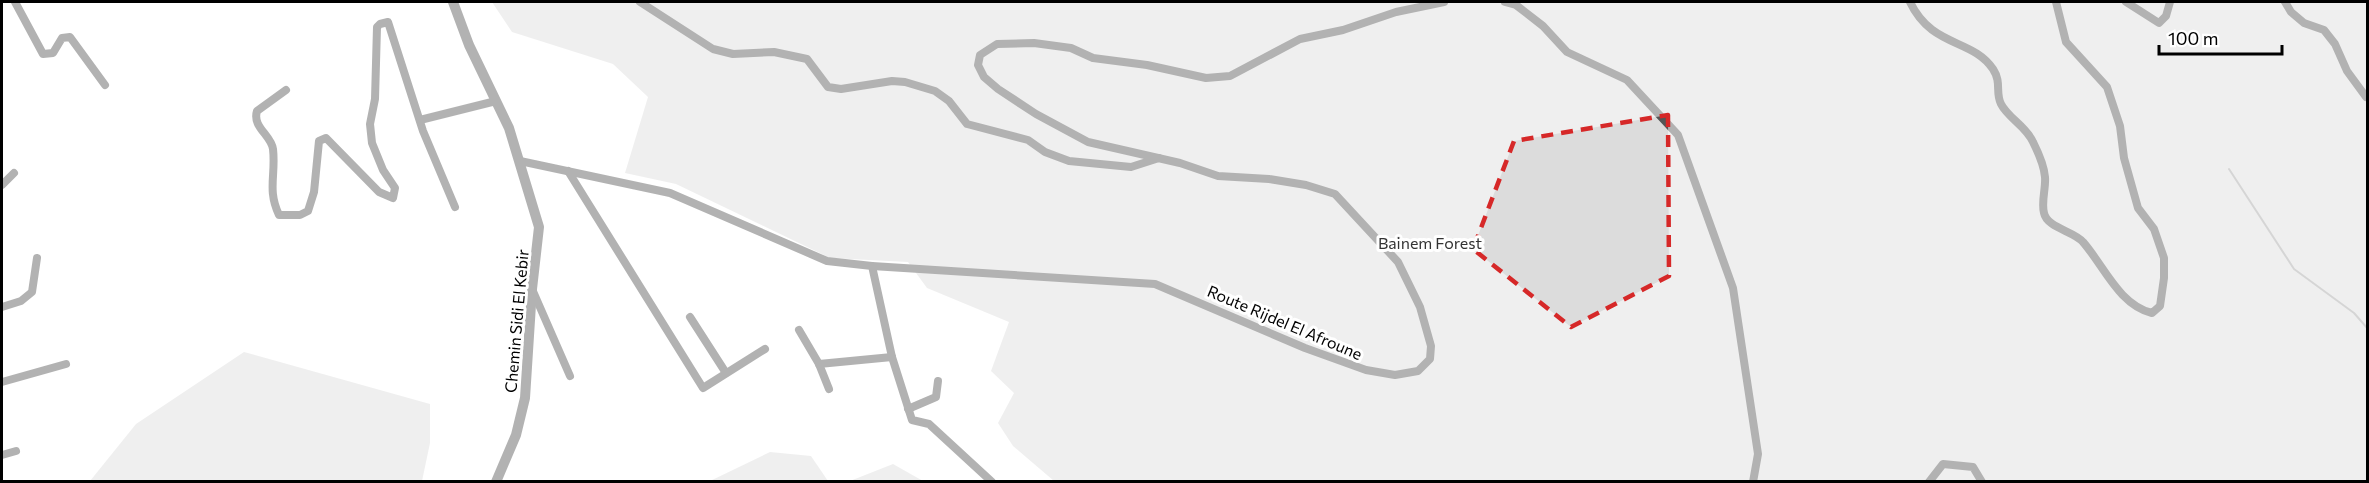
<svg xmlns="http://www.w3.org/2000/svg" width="2369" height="483" viewBox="0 0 2369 483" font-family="Commissioner,sans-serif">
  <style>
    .green { fill: #dcdcdc }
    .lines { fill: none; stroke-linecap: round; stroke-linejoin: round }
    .stream { stroke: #a3a3a3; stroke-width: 2 }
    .minor { stroke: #555; stroke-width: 8 }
    .tertiary { stroke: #555; stroke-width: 10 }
    .marked { fill: none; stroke: #d62828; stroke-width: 4.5; stroke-dasharray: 12 8; stroke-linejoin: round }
    .labels { text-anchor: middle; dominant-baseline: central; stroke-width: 6; stroke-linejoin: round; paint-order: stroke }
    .park-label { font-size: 16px; fill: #333; stroke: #fff }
    .street-label { font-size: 16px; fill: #000; stroke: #fff }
  </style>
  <rect width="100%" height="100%" fill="#fff"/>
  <!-- green -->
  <g class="green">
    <path d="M492,2H2367V481H1054L1013,446L998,423L1014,393L991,371L1009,322L927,288L908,262L830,258L676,184L625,173L648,97L613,64L512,32Z"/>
    <path d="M244,352L430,404V443L422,481H90L136,424Z"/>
    <path d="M770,452L811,456L828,481H710Z"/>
    <path d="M893,464L923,481H850Z"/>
  </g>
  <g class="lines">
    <!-- stream -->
    <path class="stream" d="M2229,169L2294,269L2354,313L2368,329"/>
    <!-- minor -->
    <g class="minor">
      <path d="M15,2L43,54L53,53L62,38L70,37L105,85"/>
      <path d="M640,2L713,49L733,54L774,52L807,59L828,87L841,89L892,81L905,82L935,91L949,101L967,124L1028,140L1045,152L1069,161L1131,167L1159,158"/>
      <path d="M1505,2L1516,5L1543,26L1567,52L1627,80L1678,135L1733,288L1758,454L1753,482"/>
      <path d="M1910,2C1932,48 1972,38 1993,69C2002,83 1995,92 2001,104C2008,118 2026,126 2033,142C2038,152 2044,165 2045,177C2046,188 2041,202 2044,213C2047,228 2074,231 2083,242C2104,266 2119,305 2152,313L2160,306L2164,278V258L2154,229L2138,208L2124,158L2120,126L2107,87L2066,42L2056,2"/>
      <path d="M2126,2L2159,23L2166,16L2170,2"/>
      <path d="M2285,2L2291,12L2304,23L2324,30L2335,44L2347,71L2366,97"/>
      <path d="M286,90L257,111C252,127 271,135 273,149C276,175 267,190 279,215H300L308,211L314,192L319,141L326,138L379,192L393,198L395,188L383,170L372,143L370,124L375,99L377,27L380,24L388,22L423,131L455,207"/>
      <path d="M420,120L496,101"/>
      <path d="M520,161L670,193L827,261L872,266L892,357L912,420L929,424L992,482"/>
      <path d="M568,171L703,388L765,349"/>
      <path d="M2,185L14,173"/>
      <path d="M872,266L1155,284L1305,348L1366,370L1395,375L1418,371L1430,359L1431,346L1420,307L1398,262L1335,194L1306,185L1269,179L1218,176L1180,163L1088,142L1036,114L998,89L984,77L978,65L980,55L997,44L1034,43L1071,48L1093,58L1147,65L1206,78L1230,76L1300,39L1343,30L1396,12L1444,2"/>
      <path d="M532,289L570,376"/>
      <path d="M2,307L21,301L32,292L37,258"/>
      <path d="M690,317L726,373"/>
      <path d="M799,330L819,364L829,389"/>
      <path d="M819,364L892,357"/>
      <path d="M2,382L66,364"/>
      <path d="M908,409L936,397L938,381"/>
      <path d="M2,455L16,451"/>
      <path d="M1929,482L1943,464L1973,467L1982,482"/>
    </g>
    <!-- tertiary -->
    <path class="tertiary" d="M453,2L469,45L509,128L539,227L532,289L525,398L516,435L496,482"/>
  </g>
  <!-- marked area -->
  <path d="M0 0H2369V483H0ZM1668,115L1669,276L1571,327L1473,249L1514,141Z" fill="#fff" fill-opacity=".55" fill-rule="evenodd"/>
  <path class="marked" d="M1668,115L1669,276L1571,327L1473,249L1514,141Z"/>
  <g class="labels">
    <!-- park labels -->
    <g class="park-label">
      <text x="1430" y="242">Bainem Forest</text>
    </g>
    <!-- street labels -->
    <g class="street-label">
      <text transform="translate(516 321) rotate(-85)">Chemin Sidi El Kebir</text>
      <text transform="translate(1285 322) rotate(23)">Route Rijdel El Afroune</text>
    </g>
  </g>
  <!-- border -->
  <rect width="2369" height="483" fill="none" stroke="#000000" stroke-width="6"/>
  <!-- scale -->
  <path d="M2159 45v9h123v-9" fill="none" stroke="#000000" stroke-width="3"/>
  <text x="2168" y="45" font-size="18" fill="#000000" stroke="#ffffff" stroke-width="4.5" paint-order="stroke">100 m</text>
</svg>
